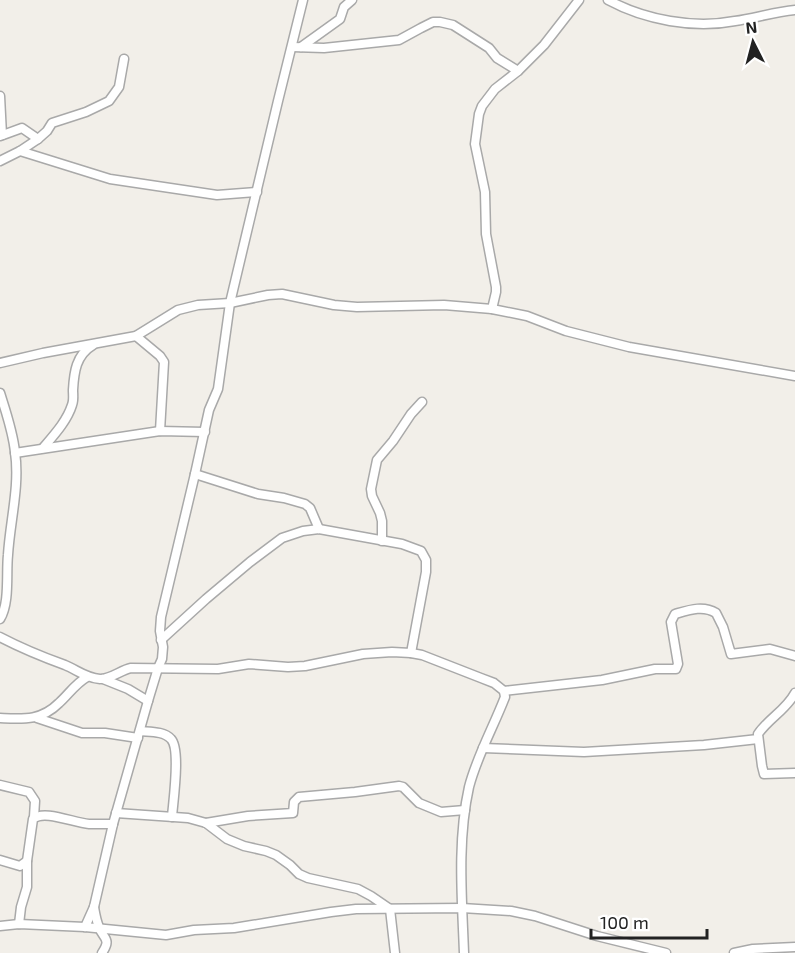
<svg xmlns="http://www.w3.org/2000/svg" width="795" height="953" viewBox="0 0 795 953" font-family="'Exo 2',sans-serif">
  <style>
    .lines { fill: none; stroke-linecap: round; stroke-linejoin: round }
    .minor-casing { stroke: #a9a9a9; stroke-width: 11 }
    .minor { stroke: #fff; stroke-width: 8 }
  </style>
  <rect width="100%" height="100%" fill="#f2efe9"/>
  <g class="lines">
    <!-- minor casing -->
    <g class="minor-casing">
      <g id="minor">
        <path d="M608,0C645,20 694,29 735,21C755,18 775,12 795,10"/>
        <path d="M292,47L324,48L399,40L421,28L433,22H440L453,25L489,48L497,58L518,71"/>
        <path d="M301,47L340,19L344,7L352,0"/>
        <path d="M0,96L2,135"/>
        <path d="M0,136L22,128L38,139"/>
        <path d="M20,151L110,179L217,195L257,192"/>
        <path d="M0,161L20,151L38,139L47,131L52,123L86,112L109,101L119,87L124,59"/>
        <path d="M492,309L496,292V287L486,234L485,192L475,144L479,114L482,106L495,89L518,71L544,45L579,0"/>
        <path d="M136,336L160,356L164,362L160,431"/>
        <path d="M0,363L43,353L136,336L178,310L198,305L230,303L268,295L282,294L334,305L357,307L444,305L492,309L527,316L566,331L629,347L795,376"/>
        <path d="M0,393C6,412 13,432 15,452C20,486 10,521 8,555C6,573 10,603 0,619"/>
        <path d="M43,448C54,435 67,421 72,405C74,400 73,395 73,390C74,372 76,355 93,345"/>
        <path d="M15,453L160,431L205,432"/>
        <path d="M195,474L258,494L284,498L305,504L310,508L319,529"/>
        <path d="M382,541V521L380,513L372,496L371,489L377,460L393,441L411,414L422,402"/>
        <path d="M0,637C21,648 43,657 65,665C77,670 86,678 100,679C111,679 121,670 131,668L218,669L249,664L288,667L305,666L363,654L392,652L411,653L422,655L481,678L494,683L504,691L505,697C493,728 477,756 469,787C457,841 462,898 464,953"/>
        <path d="M161,640L206,599L250,562L282,538L303,531L319,529L402,544L421,551L426,560V572L411,653"/>
        <path d="M103,679L128,689L148,701"/>
        <path d="M504,691L602,680L655,669H676L678,664L671,622L675,614C689,610 703,605 716,613L723,627L731,654L770,649L795,656"/>
        <path d="M795,693C786,710 769,718 758,734L762,766L764,774L795,773"/>
        <path d="M0,718C23,719 41,721 59,703C69,694 75,684 87,677"/>
        <path d="M37,718L82,733H105L138,738"/>
        <path d="M140,731C150,732 164,731 171,739C181,749 173,802 172,817"/>
        <path d="M483,748L584,752L704,745L758,739"/>
        <path d="M0,785L29,792L35,801L34,817"/>
        <path d="M116,813L188,818L206,823L227,839L244,846L266,851L276,855L290,865L299,874L308,878L358,889L371,896L390,909L395,953"/>
        <path d="M206,823L248,816L293,813L294,802L299,797L355,792L399,786L403,787L419,803L441,812L465,810"/>
        <path d="M0,860L20,866L27,861L33,819C44,809 74,823 89,824C97,824 105,824 113,824"/>
        <path d="M94,907C95,913 96,920 99,927C103,939 112,938 102,953"/>
        <path d="M19,924L21,907L27,887V861"/>
        <path d="M0,926L19,924L85,927L166,935L194,930L234,928L331,912L356,909L462,908L511,911L535,916L597,936L666,953"/>
        <path d="M85,927L94,907L113,824L148,701L158,668L162,659L163,647L160,631L161,617L195,474L209,410L218,389L230,303L278,101L303,0"/>
        <path d="M734,953L753,949L795,947"/>
      </g>
    </g>
    <!-- minor -->
    <use href="#minor" class="minor"/>
  </g>
  <!-- north arrow -->
  <g transform="translate(753 42) rotate(354)" stroke="#ffffff" stroke-width="4.5" paint-order="stroke">
  <path d="M0-4.5L10 22L0 15L-10 22Z" fill="#222222"/>
  <text y="-9" font-size="16" font-weight="bold" text-anchor="middle" fill="#222222">N</text>
  </g>
  <!-- scale -->
  <path d="M591 929v9h116v-9" fill="none" stroke="#222222" stroke-width="3"/>
  <text x="600" y="929" font-size="18" fill="#222222" stroke="#ffffff" stroke-width="4.5" paint-order="stroke">100 m</text>
</svg>
